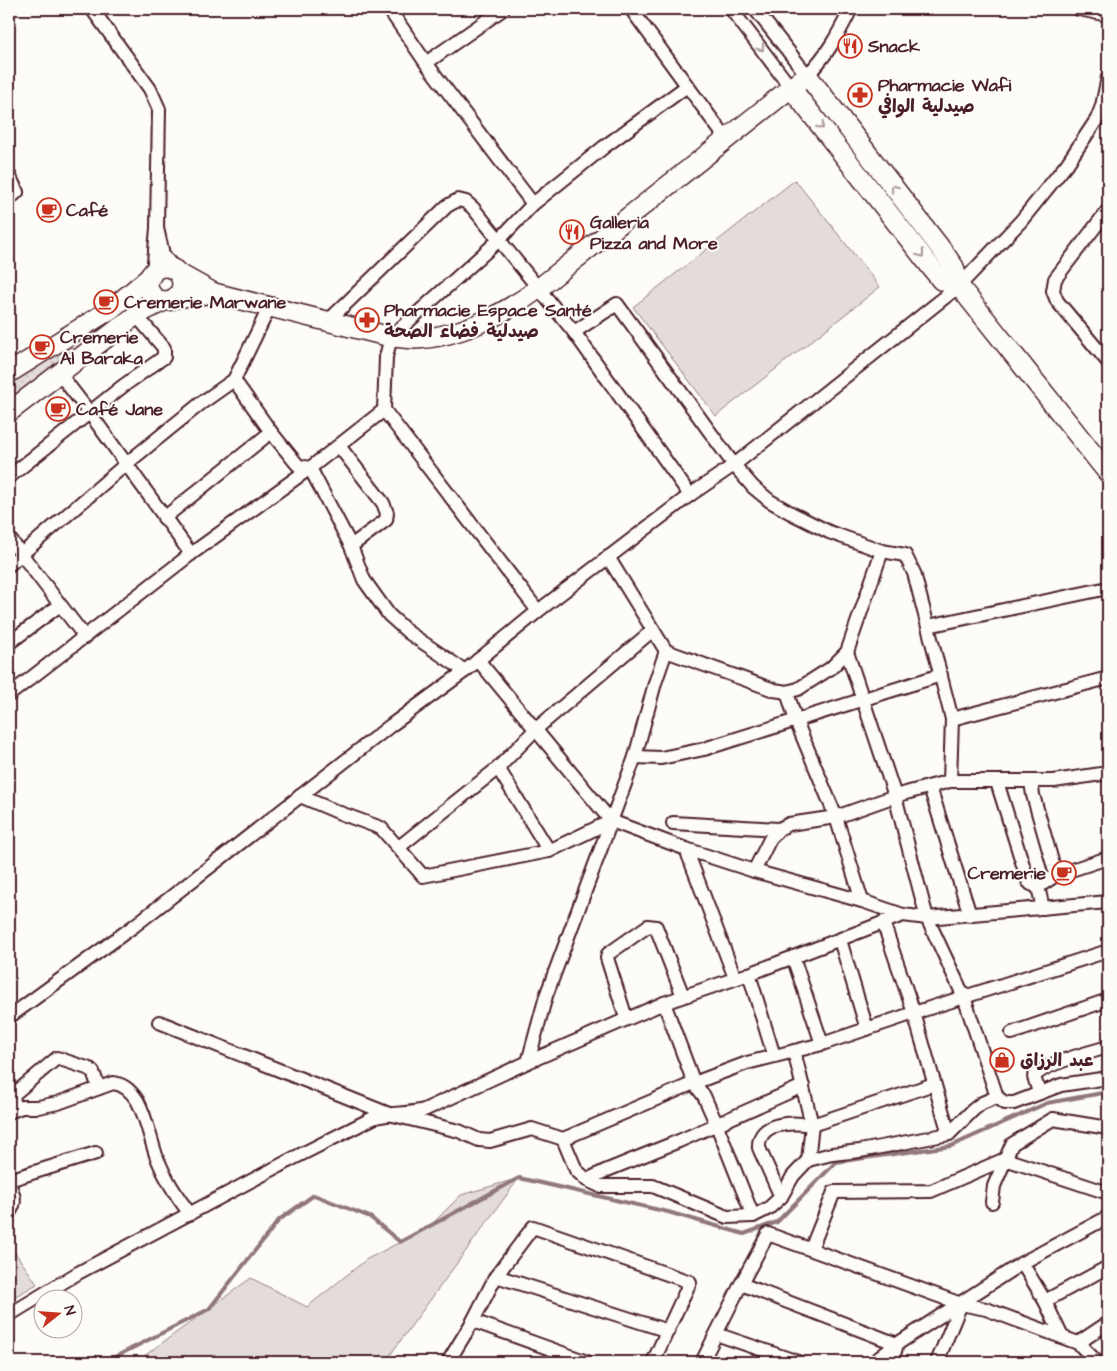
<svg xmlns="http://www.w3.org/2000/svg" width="1117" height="1371" viewBox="0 0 1117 1371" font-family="'Architects Daughter','Playpen Sans Arabic',sans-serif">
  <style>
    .grass { fill: #e3dcda; stroke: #967e82 }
    .park { fill: url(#park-dots); stroke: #967e82 }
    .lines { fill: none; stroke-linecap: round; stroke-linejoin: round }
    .stream { stroke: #91777b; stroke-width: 4 }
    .street-casing { stroke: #4a1f2b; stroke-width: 16 }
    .secondary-casing { stroke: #4a1f2b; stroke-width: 22 }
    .street { stroke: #fdfcf7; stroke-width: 12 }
    .secondary { stroke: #fdfcf7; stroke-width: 19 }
    .oneway { stroke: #ac999b }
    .labels { text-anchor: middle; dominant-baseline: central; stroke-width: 4; stroke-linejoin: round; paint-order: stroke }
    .poi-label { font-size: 18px; font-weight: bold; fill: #4a1f2b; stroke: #fdfcf7; text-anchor: start }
  </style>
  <defs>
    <pattern id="park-dots" width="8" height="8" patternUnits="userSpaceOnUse" patternTransform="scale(1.25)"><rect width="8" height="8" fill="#e3dcda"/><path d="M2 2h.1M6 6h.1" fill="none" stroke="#c4bcbb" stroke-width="1.8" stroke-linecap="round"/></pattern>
  </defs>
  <rect width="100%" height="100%" fill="#fdfcf7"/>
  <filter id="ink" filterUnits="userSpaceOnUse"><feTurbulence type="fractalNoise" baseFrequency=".02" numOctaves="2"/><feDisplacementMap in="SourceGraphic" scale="10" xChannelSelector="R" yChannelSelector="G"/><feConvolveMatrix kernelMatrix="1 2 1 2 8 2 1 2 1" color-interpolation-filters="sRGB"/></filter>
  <g filter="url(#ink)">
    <!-- grass -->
    <g class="grass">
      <path d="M795,180L880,287L716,416L633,307Z"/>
      <path d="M519,1178L385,1362H136L251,1278L307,1307L367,1259L428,1228L461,1195Z"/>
      <path d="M9,1244L37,1284L9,1300Z"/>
    </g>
    <!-- park -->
    <path class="park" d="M69,344L74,350L9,401V380Z"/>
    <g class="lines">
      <!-- stream -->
      <path class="stream" d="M105,1362L209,1309L279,1220L314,1195L370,1217L400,1242L519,1178L668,1212L744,1234L777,1222L836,1162L951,1146L1047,1103L1108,1092"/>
      <!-- street casing -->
      <g class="street-casing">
        <g id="street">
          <path d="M92,9L150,89L159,109L157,228"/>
          <path d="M389,9L426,63L533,204"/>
          <path d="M631,9L727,140"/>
          <path d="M731,9L791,88"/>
          <path d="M755,9L807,75C827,56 839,33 851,9"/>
          <path d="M1079,9L1108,15"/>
          <path d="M426,63L503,9"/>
          <path d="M9,175L17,192L9,199"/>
          <path d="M1108,210L1055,279L1053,291L1057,301L1108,362"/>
          <path d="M153,273L157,228L163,254L174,269"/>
          <path d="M270,306L234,380L271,432L296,463L299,466L310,468L351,546L386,520L387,513L383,503L339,446"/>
          <path d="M328,321L447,206L458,200L466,202L473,208L574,332L690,495"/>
          <path d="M574,332L617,304L734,465L753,487L770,501L791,513L829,532L882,551L905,555L914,573L952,719L950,781L895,796L836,817L789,824L779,829L770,839L754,871"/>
          <path d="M59,373L89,412L191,554"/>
          <path d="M9,477L123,386L164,357V348L136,315"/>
          <path d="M164,518L271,432"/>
          <path d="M9,538L85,637"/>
          <path d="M351,546L364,580L389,615L409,633L465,671"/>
          <path d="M608,557L666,651L774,690L787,692L798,689L831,668L847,652L882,551"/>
          <path d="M9,565L126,464L200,404L234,380"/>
          <path d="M538,611L384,410L386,357L391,337L499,240L533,204L604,147L687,86"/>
          <path d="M928,626L1108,588"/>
          <path d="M9,643L60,605"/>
          <path d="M847,652L895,796L927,918L964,997L997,1097L1005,1103H1014L1061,1085L1108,1078"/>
          <path d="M478,660L611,821L686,849L754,871L862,901L903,915L927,918L1108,902"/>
          <path d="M787,692L796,721L836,817L862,901"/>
          <path d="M9,695L191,554L310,468L384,410"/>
          <path d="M952,719L1108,678"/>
          <path d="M635,757L661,758L704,749L941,675"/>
          <path d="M498,768L549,851"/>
          <path d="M950,781H1054L1108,773"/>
          <path d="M997,782L1028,881L1031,884L1038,887"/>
          <path d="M1031,782L1033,795L1056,875"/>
          <path d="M930,787L970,915"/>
          <path d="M300,796L340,813L381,828L423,876L549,851L611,821"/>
          <path d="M673,823L779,829"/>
          <path d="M399,847L498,768L536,729L653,630"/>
          <path d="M686,849L735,978"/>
          <path d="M1043,908L1038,887L1056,875L1108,858"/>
          <path d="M883,922L914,1013L949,1134"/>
          <path d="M840,940L867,1029"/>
          <path d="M793,957L822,1044"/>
          <path d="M749,974L774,1056"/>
          <path d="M664,1003L694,1083L704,1096L716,1123L753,1216"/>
          <path d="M9,1017L134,926L390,726L465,671L538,611L690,495L734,465L959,286L1021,221L1067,164L1097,119L1102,106L1108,77"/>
          <path d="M626,1018L607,958L608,954L648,926L656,927L683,996"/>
          <path d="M159,1022L389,1114L459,1131L479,1140L490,1141L532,1129L563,1139L576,1170L587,1180L600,1186H653L727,1217L753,1216L769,1208L781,1197L793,1176L808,1160L832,1154L860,1151L949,1134L973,1110L982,1103L997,1097"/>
          <path d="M1012,1033L1108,1000"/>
          <path d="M794,1051L812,1125L808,1160"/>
          <path d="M528,1062L664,1003L749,974L903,915"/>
          <path d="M1039,1092L1034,1077C1042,1064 1091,1052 1108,1047"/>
          <path d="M15,1109L13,1095L57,1058L90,1069L93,1072L99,1088"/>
          <path d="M9,1112L22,1107H38L58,1103L113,1083C123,1084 131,1091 137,1100C147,1118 150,1139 157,1158C165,1178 177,1197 190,1214"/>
          <path d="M563,1139L694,1083L747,1063L822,1044L914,1013L1108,951"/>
          <path d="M9,1180L96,1153"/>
          <path d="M587,1180L605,1171L679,1141L803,1086"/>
          <path d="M9,1184C14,1195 17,1202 9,1213"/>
          <path d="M781,1197L759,1148C757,1121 793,1122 812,1125L934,1084"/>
          <path d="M992,1202L994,1186L1012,1144L1053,1119L1108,1128"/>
          <path d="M811,1249L834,1192L931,1191L1005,1159L1108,1193"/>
          <path d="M1022,1263L1045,1301L1062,1337"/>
          <path d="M496,1276L668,1331"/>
          <path d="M741,1284L897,1344L892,1362"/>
          <path d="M1045,1301L1108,1267"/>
          <path d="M9,1315L78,1273L294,1158L373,1118C390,1112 407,1115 424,1110L528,1062L546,996L635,757L655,683L666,651"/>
          <path d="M473,1321L587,1362"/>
          <path d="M716,1334L798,1362"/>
          <path d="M1078,1343L1108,1323"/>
          <path d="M448,1362L473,1321L496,1276L533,1227L690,1282L653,1362"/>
          <path d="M702,1362L741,1284L768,1234L961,1304L986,1309L1078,1343L1097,1362"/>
          <path d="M874,1362L897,1344L1022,1263L1108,1217"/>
          <path d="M937,1362L961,1304"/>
        </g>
      </g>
      <!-- secondary casing -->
      <g class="secondary-casing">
        <g id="secondary">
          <path d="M791,88L941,280L959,286"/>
          <circle cx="165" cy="284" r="17"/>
          <path d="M214,293L391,337C398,337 406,339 414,339C458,338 504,314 538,289L807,75L942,250L954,267L959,286L1108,473"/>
          <path d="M175,298L214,293L178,273"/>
          <path d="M9,373L111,309L151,276"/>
          <path d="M9,412L136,315L164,301"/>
        </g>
      </g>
      <!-- street -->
      <use href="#street" class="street"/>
      <!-- secondary -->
      <use href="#secondary" class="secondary"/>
    </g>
    <!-- one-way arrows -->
    <defs><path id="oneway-chevron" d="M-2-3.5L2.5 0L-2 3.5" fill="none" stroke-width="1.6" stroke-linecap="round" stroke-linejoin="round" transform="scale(1.25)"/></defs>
    <g class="oneway">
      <use href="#oneway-chevron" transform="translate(761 48) rotate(53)"/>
      <use href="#oneway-chevron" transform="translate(821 126) rotate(52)"/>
      <use href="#oneway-chevron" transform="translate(894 188) rotate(-128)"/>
      <use href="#oneway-chevron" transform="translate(921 254) rotate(52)"/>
    </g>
  </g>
  <!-- icons -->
  <defs>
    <g id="restaurant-ring" transform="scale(1.25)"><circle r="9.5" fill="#fdfcf7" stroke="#c8321e" stroke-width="1.5"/><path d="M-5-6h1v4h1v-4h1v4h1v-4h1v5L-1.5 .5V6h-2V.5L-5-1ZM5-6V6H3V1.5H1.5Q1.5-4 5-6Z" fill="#c8321e"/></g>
    <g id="pharmacy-ring" transform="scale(1.25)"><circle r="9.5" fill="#fdfcf7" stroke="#c8321e" stroke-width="1.5"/><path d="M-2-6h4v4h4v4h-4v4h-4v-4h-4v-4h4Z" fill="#c8321e"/></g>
    <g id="cafe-ring" transform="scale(1.25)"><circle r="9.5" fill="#fdfcf7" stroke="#c8321e" stroke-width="1.5"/><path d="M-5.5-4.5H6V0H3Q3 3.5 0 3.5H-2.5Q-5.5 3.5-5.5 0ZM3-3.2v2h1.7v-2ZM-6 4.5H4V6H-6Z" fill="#c8321e"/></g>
    <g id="shop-ring" transform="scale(1.25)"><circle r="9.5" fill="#fdfcf7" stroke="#c8321e" stroke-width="1.5"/><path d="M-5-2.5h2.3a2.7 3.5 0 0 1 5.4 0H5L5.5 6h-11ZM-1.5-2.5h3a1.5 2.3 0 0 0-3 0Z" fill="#c8321e"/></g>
  </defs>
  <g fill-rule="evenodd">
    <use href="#restaurant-ring" x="850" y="46"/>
    <use href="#pharmacy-ring" x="860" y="95"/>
    <use href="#cafe-ring" x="49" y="210"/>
    <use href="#restaurant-ring" x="572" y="232"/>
    <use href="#cafe-ring" x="106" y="302"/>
    <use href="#pharmacy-ring" x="367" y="320"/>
    <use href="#cafe-ring" x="42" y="347"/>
    <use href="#cafe-ring" x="58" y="409"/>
    <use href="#cafe-ring" x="1064" y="873"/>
    <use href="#shop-ring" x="1002" y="1060"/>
  </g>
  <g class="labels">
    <!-- poi labels -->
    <g class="poi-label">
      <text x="868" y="46">Snack</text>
      <text x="878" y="85">Pharmacie Wafi<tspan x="878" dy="21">صيدلية الوافي</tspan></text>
      <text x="66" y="210">Café</text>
      <text x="590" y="222">Galleria<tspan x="590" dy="21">Pizza and More</tspan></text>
      <text x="124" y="302">Cremerie Marwane</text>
      <text x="384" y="310">Pharmacie Espace Santé<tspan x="384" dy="21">صيدلية فضاء الصحة</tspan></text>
      <text x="60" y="337">Cremerie<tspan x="60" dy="21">Al Baraka</tspan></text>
      <text x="76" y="409">Café Jane</text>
      <text x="1046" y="873" text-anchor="end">Cremerie</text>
      <text x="1020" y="1060">عبد الرزاق</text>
    </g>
  </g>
  <!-- margin -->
  <rect width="1117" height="1371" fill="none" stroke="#fdfcf7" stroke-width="30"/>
  <rect x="15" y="15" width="1087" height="1341" fill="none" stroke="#4a1f2b" stroke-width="2" filter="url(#ink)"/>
  <!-- north arrow -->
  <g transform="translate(58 1314) rotate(73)"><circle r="24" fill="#fdfcf7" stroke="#b5a4a5"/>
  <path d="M0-4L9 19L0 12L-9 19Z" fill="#c8321e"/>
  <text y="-8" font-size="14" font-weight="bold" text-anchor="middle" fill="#4a1f2b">N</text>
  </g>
</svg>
